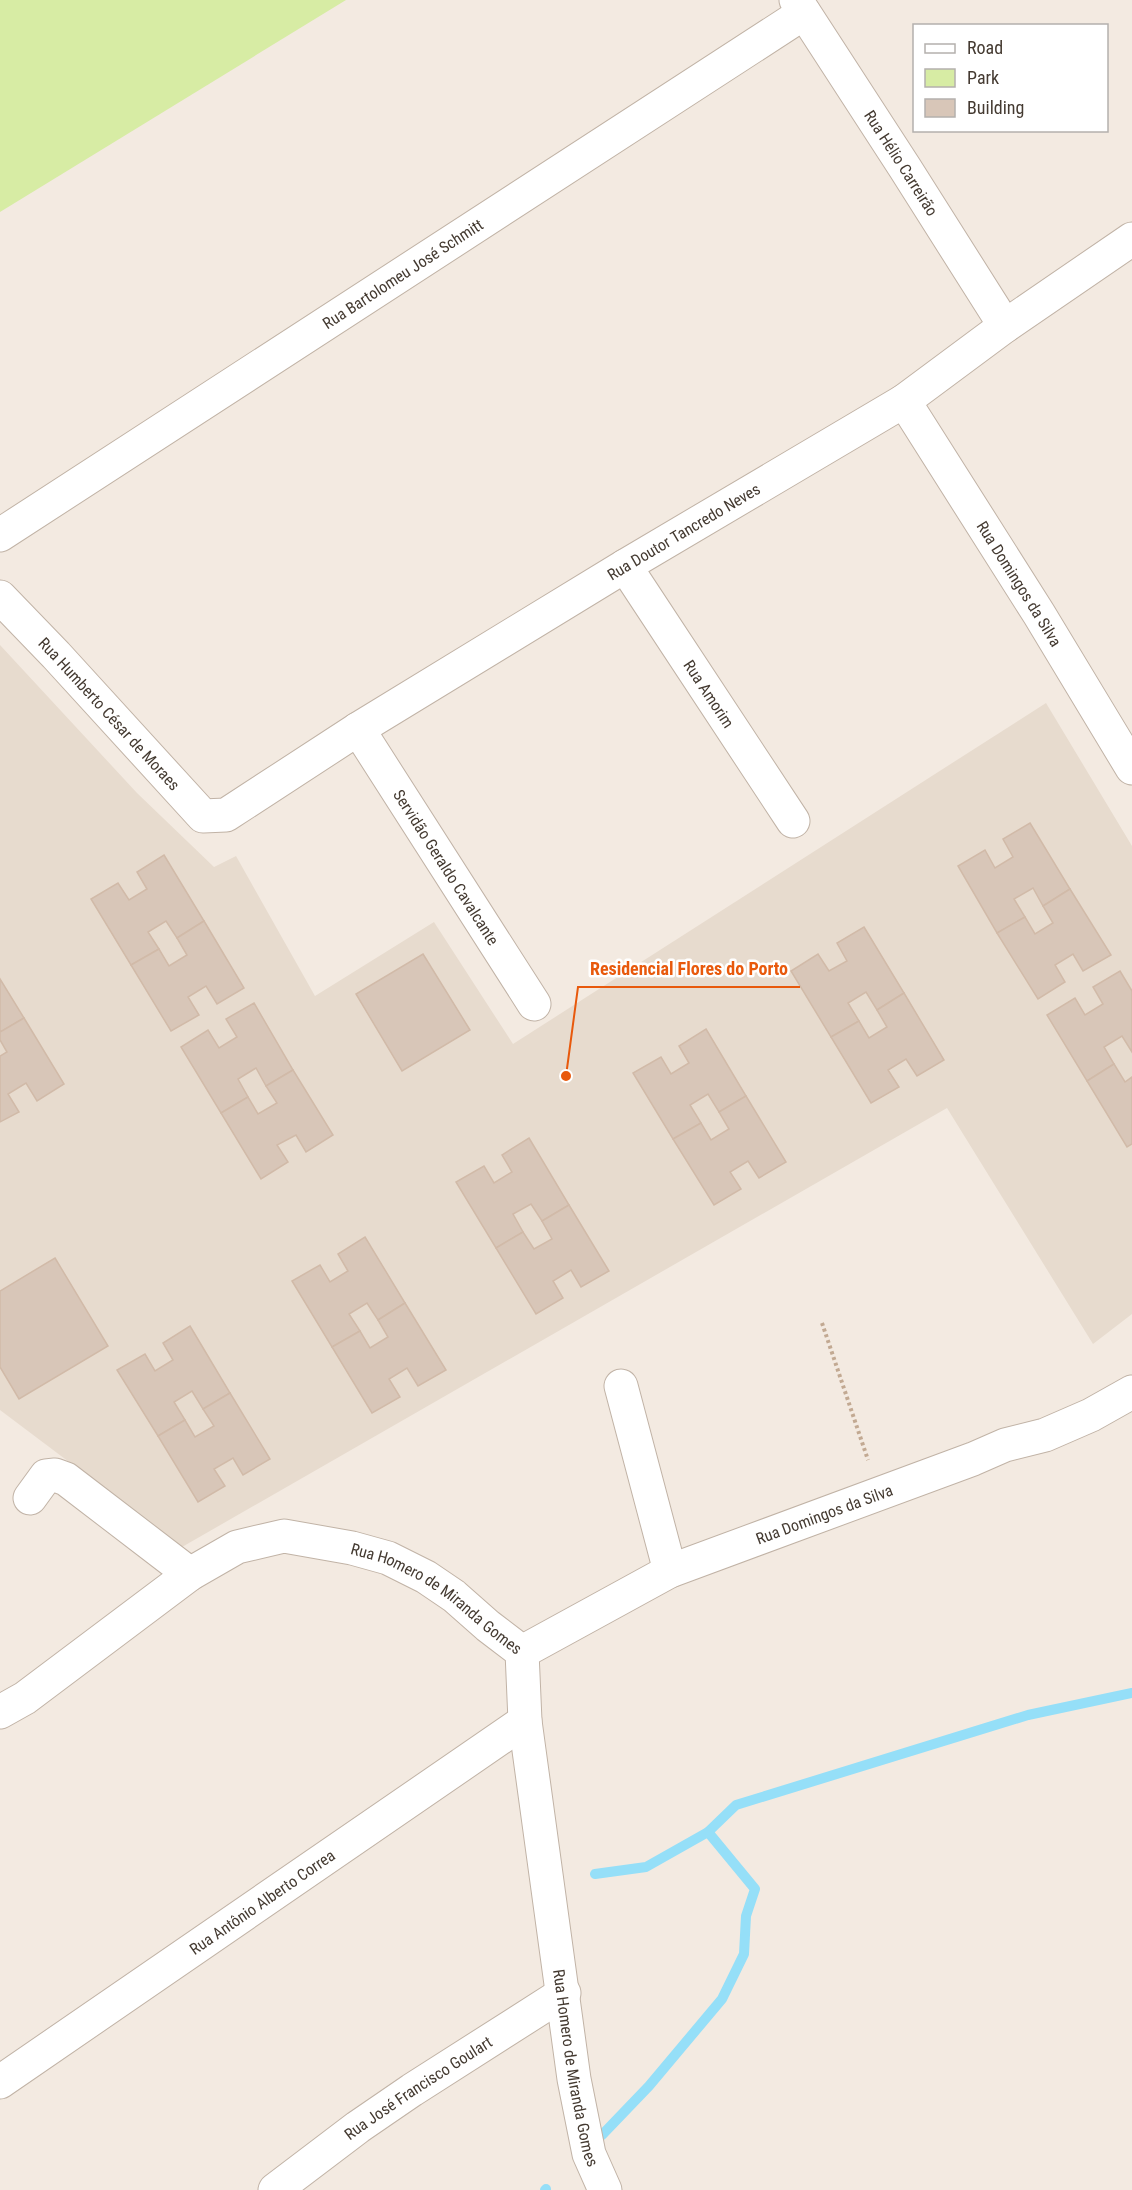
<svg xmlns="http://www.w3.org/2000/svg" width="1132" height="2190" viewBox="0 0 1132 2190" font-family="'Roboto Condensed',sans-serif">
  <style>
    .residential { fill: #e7dbce }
    .green { fill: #d7eca4 }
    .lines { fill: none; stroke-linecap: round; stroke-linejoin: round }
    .stream { stroke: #95dff8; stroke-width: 10 }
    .building { fill: #d8c6b8; stroke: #d1baa8; stroke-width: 1.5 }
    .minor-casing { stroke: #c1b3a6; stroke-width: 35 }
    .path { stroke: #c2a992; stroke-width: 4; stroke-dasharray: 3 3; stroke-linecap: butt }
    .minor { stroke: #fff; stroke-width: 33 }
    .labels { text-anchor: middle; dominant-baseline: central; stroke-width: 5; stroke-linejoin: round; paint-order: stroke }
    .street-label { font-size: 16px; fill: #443a31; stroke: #fff }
    .leader { fill: none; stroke: #e8590c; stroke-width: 2 }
    .callout-dot { fill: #e8590c; stroke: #fff; stroke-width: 2 }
    .callout-label { font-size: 18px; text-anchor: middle; font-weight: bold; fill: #e8590c; stroke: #fff; stroke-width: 5; stroke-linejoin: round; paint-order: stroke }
  </style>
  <rect width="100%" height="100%" fill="#f3eae1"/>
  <!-- residential -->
  <path class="residential" d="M0,645L137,793L214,867L236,856L315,996L434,922L513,1044L1046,703L1132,846V1314L1093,1344L947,1108L182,1547L0,1410Z"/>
  <!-- green -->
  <path class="green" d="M0,0H346L0,212Z"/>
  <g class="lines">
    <!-- stream -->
    <g class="stream">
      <path d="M595,1874L646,1867L708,1832L736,1805L1028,1715L1132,1693"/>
      <path d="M602,2135L649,2086L722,1999L744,1954L746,1916L755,1889L708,1832"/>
      <path d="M545,2190L546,2189"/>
    </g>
  </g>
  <!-- building -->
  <g class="building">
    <path d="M1030,823L1070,889L1043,906L1033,888L1014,899L1025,917L997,933L958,866L985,850L995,868L1013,857L1003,839Z"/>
    <path d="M164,855L204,921L177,938L166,921L148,932L159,949L131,965L91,899L118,883L129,900L147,889L137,872Z"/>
    <path d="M1070,889L1111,955L1083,971L1073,954L1055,965L1065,982L1038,999L997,933L1025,917L1035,934L1053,923L1043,906Z"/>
    <path d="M204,921L244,988L217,1004L206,986L188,997L199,1015L171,1031L131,965L159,949L169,966L187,955L177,938Z"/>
    <path d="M864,927L904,993L877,1010L866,992L848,1003L859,1021L831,1037L791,971L818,954L829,971L847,961L837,943Z"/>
    <path d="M423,954L470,1030L402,1071L356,994Z"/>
    <path d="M1120,971L1132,991V1052L1122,1036L1104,1047L1114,1064L1087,1081L1047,1015L1075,998L1085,1015L1103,1004L1093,987Z"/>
    <path d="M0,979L24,1018L0,1032Z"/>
    <path d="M904,993L944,1060L917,1076L906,1059L888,1070L899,1087L871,1103L831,1037L859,1021L869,1038L887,1027L877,1010Z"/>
    <path d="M254,1003L293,1070L266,1086L256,1068L238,1079L248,1097L221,1113L181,1047L208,1030L219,1048L237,1037L226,1019Z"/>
    <path d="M24,1018L64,1084L37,1101L26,1083L8,1094L19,1112L0,1122V1056L7,1052L0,1040V1032Z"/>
    <path d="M706,1029L746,1096L719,1112L708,1094L690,1105L701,1123L673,1139L633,1073L661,1057L671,1074L689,1063L679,1046Z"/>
    <path d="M1114,1064L1125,1082L1132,1077V1144L1127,1147L1087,1081Z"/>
    <path d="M293,1070L333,1135L306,1152L296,1135L277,1145L288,1162L261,1179L221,1113L248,1097L258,1114L277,1103L266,1086Z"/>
    <path d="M746,1096L786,1162L759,1178L748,1161L730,1172L741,1189L714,1205L673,1139L701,1123L711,1140L729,1129L719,1112Z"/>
    <path d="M529,1138L569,1205L542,1221L531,1204L513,1214L523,1232L496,1248L456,1182L484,1166L494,1183L512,1172L502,1155Z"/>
    <path d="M569,1205L609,1271L581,1287L571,1270L553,1281L563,1298L536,1314L496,1248L523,1232L534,1249L552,1239L542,1221Z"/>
    <path d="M365,1237L405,1303L378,1320L367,1303L349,1314L360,1331L332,1347L292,1281L320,1265L330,1282L348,1271L338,1254Z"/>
    <path d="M55,1258L108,1346L19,1399L0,1367V1291Z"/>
    <path d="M405,1303L446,1370L418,1386L407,1368L389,1379L400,1397L372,1413L332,1347L360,1331L370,1348L388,1337L378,1320Z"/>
    <path d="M190,1326L230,1393L203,1409L192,1391L174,1402L185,1420L158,1436L117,1370L145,1354L155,1371L173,1360L163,1343Z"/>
    <path d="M230,1393L270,1459L243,1475L233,1458L214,1469L225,1486L198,1502L158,1436L185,1420L195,1437L214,1426L203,1409Z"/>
  </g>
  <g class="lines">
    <!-- minor casing -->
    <g class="minor-casing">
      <g id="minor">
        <path id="s1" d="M796,0L905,168L1005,326"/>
        <path id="s2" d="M904,401L1039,614L1132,768"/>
        <path id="s3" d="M0,535L804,13"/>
        <path id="s4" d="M625,566L793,821"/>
        <path id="s5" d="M0,597L56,655L203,816L226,815L358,729L625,566L904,401L1005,326L1132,239"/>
        <path id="s6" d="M358,729L534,1004"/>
        <path d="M621,1386L670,1571"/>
        <path d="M30,1498L46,1476L55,1475L66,1479L190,1574"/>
        <path id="s7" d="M522,1652L670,1571L973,1459L1005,1445L1045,1435L1091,1415L1132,1392"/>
        <path id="s8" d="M0,1712L25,1698L190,1574L237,1547L284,1536L352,1548L388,1558L426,1577L454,1596L488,1626L522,1652L525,1721L574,2079L589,2154L605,2190"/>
        <path id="s9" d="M0,2082L525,1721"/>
        <path id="s10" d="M275,2190L358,2127L412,2090L564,1993"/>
      </g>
    </g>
    <!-- path -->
    <path class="path" d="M822,1323L868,1460"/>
    <!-- minor -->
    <use href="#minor" class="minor"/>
  </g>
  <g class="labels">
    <!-- street labels -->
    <g class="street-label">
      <text stroke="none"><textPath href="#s1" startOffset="194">Rua Hélio Carreirão</textPath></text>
      <text stroke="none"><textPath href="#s3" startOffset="480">Rua Bartolomeu José Schmitt</textPath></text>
      <text stroke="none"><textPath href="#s5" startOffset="860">Rua Doutor Tancredo Neves</textPath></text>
      <text stroke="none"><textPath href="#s2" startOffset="216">Rua Domingos da Silva</textPath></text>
      <text stroke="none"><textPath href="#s4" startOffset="153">Rua Amorim</textPath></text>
      <text stroke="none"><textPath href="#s5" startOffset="160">Rua Humberto César de Moraes</textPath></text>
      <text stroke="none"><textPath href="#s6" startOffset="164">Servidão Geraldo Cavalcante</textPath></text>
      <text stroke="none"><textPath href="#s7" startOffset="333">Rua Domingos da Silva</textPath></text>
      <text stroke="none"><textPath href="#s8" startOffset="506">Rua Homero de Miranda Gomes</textPath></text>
      <text stroke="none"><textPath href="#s9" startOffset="318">Rua Antônio Alberto Correa</textPath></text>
      <text stroke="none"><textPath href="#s8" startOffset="1028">Rua Homero de Miranda Gomes</textPath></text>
      <text stroke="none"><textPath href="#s10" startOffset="176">Rua José Francisco Goulart</textPath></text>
    </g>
  </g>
  <!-- callouts -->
  <path class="leader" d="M566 1076L578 987H800"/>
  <circle class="callout-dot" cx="566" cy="1076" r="6"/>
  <g class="callout-label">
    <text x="689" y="975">Residencial Flores do Porto</text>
  </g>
  <!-- legend -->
  <rect x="913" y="24" width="195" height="108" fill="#ffffff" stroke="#b4b0ad" stroke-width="1.5"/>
  <rect x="925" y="44" width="30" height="9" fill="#ffffff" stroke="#b4b0ad" stroke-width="1.5"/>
  <text x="967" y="54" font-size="18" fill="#443a31">Road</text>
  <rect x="925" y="69" width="30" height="18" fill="#d7eca4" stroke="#b4b0ad" stroke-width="1.5"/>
  <text x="967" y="84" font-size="18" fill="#443a31">Park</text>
  <rect x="925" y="99" width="30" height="18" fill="#d8c6b8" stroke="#b4b0ad" stroke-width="1.5"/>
  <text x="967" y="114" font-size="18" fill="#443a31">Building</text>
</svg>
